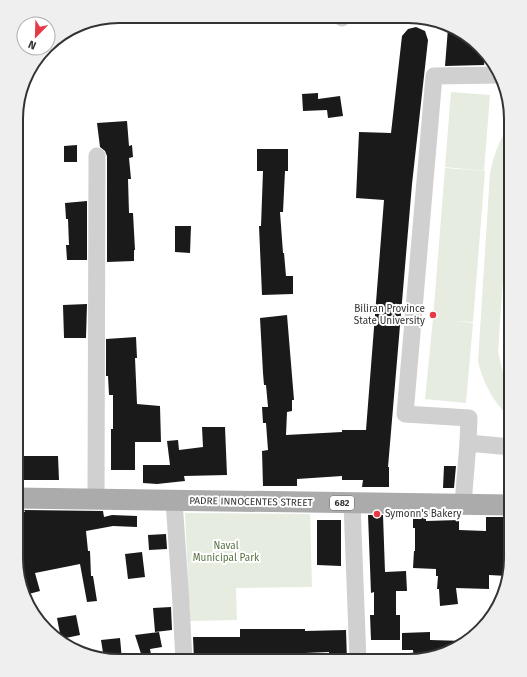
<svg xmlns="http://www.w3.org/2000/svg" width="527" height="677" viewBox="0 0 527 677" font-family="'Fira Sans',sans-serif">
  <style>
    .green { fill: #e6ecdf }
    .building { fill: #1a1a1a }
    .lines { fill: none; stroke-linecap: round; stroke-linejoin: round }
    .minor { stroke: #d0d0d0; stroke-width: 17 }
    .major { stroke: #ababab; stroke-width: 21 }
    .poi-dot { fill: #e63946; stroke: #fff; stroke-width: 1.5 }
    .labels { text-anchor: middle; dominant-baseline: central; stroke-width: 4; stroke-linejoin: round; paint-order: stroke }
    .shield { fill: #fff; stroke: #707070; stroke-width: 1 }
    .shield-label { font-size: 9px; font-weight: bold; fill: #333 }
    .poi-label { font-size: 10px; fill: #333; stroke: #fff; text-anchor: end }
    .street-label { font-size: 10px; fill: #333; stroke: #fff }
    .park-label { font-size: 10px; fill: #56703f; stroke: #fff }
    .rim { fill: none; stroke: #333; stroke-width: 2 }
  </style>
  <rect width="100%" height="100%" fill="#fff"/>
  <!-- green -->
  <g class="green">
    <path d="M451,92L490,95L484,171L445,167Z"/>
    <path d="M511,122V164L498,352L504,377L511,389V418C493,403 484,384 478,362L490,173C494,154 500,138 511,122Z"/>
    <path d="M445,168L485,171L473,322L454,321L473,323L466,403L425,399L433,319Z"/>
    <path d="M185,513L310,514L312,587L236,588L237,620L190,621Z"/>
  </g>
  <!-- building -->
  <g class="building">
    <path d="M416,27L425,31L428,40L412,184L388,467H389V487H362L363,480H342V476L297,479V486H263L262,451L268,450L266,423H263L262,407H268L266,385H264L263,373L260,318L287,315L294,400H292V411L287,412L286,435L342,432V430H366L384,200L356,198L359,132L391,133L402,36L408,29Z"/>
    <path d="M448,28L470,37L485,55L484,65L445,66Z"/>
    <path d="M318,93V99L340,96L343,116L328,118L327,110L303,111L302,94Z"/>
    <path d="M127,121L129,146L132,145L133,157L129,158L131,179H128L129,213H133L135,250H134V261L107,262V156L105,151L100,147L97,123Z"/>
    <path d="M77,145V162H64V146Z"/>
    <path d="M257,149H288V171H285L283,212H280L283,253H284L286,276H293V294L262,295L259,226H261L263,171H257Z"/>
    <path d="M87,201V260H67L66,245H69L68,219H66L65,203Z"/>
    <path d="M175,226H191L190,253L175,252Z"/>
    <path d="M87,304L86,338H64L63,305Z"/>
    <path d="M136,337L137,358H135L137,404L160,406L161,442H135V470H111V429H113V395H109L108,376H106V339Z"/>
    <path d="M202,427H225L227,475L184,476L185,481L157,484L143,483V465H170L167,441L178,440L179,450L203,447Z"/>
    <path d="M16,456H58L59,480H16Z"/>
    <path d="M444,466H456L454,488H443Z"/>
    <path d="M24,510L103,511L104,517L112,515L137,516V527L113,526L86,531L88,551H90L91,576H93L97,601L87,602L80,564L35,573L40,591L25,595L16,558V512H25Z"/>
    <path d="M368,515H383L385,572L406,571L407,591H396V615H400V640H371L370,615H374V592L371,593Z"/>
    <path d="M426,517V521L459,520V530L486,531V517H511V565L507,576L489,575V589L456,588L458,604L440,606L439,589H437L438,576H436V569L413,568L414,551H415V528H413V518Z"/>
    <path d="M317,520H341V566L317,565Z"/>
    <path d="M166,534L167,549L149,550L148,535Z"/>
    <path d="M142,552L145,577L128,579L125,554Z"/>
    <path d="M171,607L172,630L155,632L153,608Z"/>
    <path d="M76,615L80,635L61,639L57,618Z"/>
    <path d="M240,629H305V631L346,630L347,661H329V652L305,653V661L194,660L193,637H240Z"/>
    <path d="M159,632L162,647L150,649L152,660H143L135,635Z"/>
    <path d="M430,632V640L465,641L454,650L414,660L413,650H402V633Z"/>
    <path d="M120,638L122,660L104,659L101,640Z"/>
  </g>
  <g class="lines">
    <!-- minor -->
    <g class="minor">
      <path d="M342,17V18"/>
      <path d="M468,443L469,418L405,414L434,76L501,75"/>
      <path d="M96,499L97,156"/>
      <path d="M174,501L180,587L184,660"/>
      <path d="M352,503L358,661"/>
      <path d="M463,504L468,443L511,447"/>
    </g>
    <!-- major -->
    <path class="major" d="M16,498L511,505"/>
  </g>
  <!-- markers -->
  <g class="poi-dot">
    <circle cx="433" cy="315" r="4"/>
    <circle cx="377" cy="514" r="4"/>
  </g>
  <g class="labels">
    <!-- shield labels -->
    <rect class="shield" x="330" y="496" width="24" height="14" rx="3"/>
    <g class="shield-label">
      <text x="342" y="503">682</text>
    </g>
    <!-- poi labels -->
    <g class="poi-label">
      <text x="425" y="309">Biliran Province<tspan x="425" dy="12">State University</tspan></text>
      <text x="385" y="514" text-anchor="start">Symonn's Bakery</text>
    </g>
    <!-- street labels -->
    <g class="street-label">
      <text transform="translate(251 502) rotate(1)">PADRE INNOCENTES STREET</text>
    </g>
    <!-- park labels -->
    <g class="park-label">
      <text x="226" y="546">Naval<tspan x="226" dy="12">Municipal Park</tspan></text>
    </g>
  </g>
  <!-- crop -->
  <path d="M0 0H527V677H0ZM119 23H408A96 96 0 0 1 504 119V558A96 96 0 0 1 408 654H119A96 96 0 0 1 23 558V119A96 96 0 0 1 119 23Z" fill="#efefef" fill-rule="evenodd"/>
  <path class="rim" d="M119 23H408A96 96 0 0 1 504 119V558A96 96 0 0 1 408 654H119A96 96 0 0 1 23 558V119A96 96 0 0 1 119 23Z"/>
  <!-- north arrow -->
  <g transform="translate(36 36) rotate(203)"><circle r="19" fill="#ffffff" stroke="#adadad"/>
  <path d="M0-3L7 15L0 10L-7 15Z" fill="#e63946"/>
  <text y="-6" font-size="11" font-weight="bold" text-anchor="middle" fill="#333333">N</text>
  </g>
</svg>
